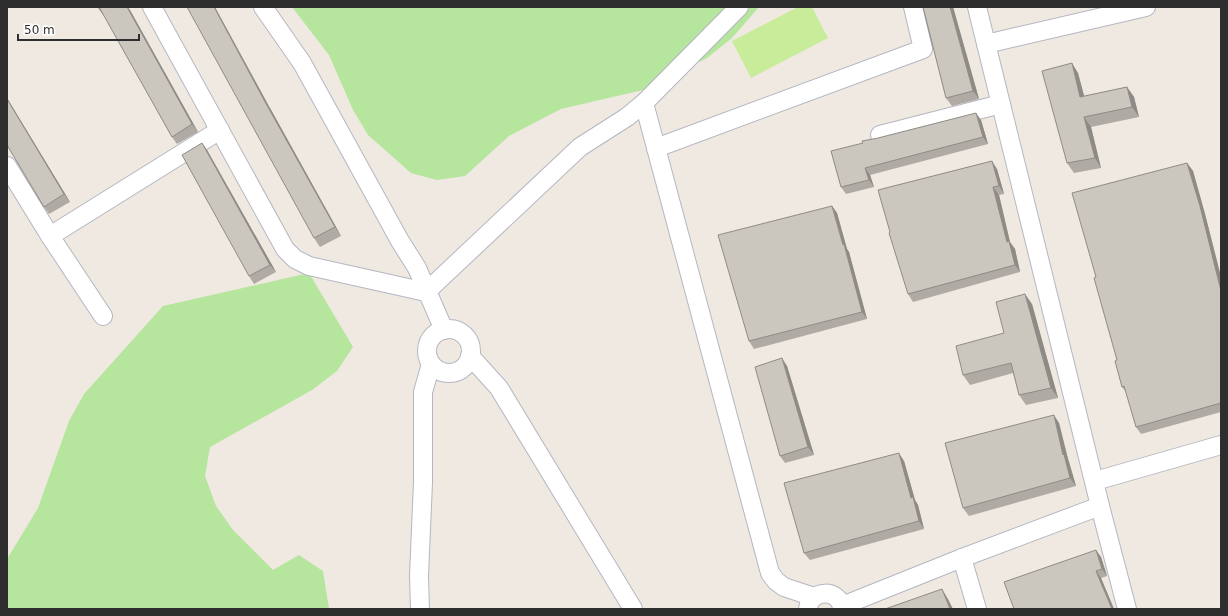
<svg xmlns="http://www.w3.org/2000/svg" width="1228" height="616" viewBox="0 0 1228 616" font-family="'DejaVu Sans',sans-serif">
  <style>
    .green { fill: #b6e59e }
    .pitch { fill: #c9ec9a }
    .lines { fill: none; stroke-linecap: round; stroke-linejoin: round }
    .minor-casing { stroke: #b4b7c1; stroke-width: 20 }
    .minor { stroke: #fff; stroke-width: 18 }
    .wall { fill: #afaba4 }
    .shaded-wall { fill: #8e8b86 }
    .building { fill: #cbc7bf; stroke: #8e8b86 }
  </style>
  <rect width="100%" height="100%" fill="#efe9e1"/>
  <!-- green -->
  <g class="green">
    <path d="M292,7H759L732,38L707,58L643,90L561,109L509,136L465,176L437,180L411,173L368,135L353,110L329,55Z"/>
    <path d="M309,273L353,347L337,371L312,390L210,447L205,476L216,506L233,530L273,570L299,555L323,571L329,609H7V559L38,508L69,421L84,394L163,306Z"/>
  </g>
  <!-- pitch -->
  <path class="pitch" d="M798,7H812L828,38L751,78L732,41Z"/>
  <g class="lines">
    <!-- minor casing -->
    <g class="minor-casing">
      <g id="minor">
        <path d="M152,7L285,249L295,259L309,266L426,292L580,147L627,117L644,103L770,573L776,581L784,587L814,597"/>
        <path d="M263,7L302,63L400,241L417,268L444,330"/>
        <path d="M977,7L1100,506L1127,609"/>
        <path d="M986,44L1146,7"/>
        <path d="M644,103L739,7"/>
        <path d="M880,135L1001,104"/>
        <path d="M656,148L923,49L913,7"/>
        <path d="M7,166L50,236"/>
        <path d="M103,316L50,236L220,130"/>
        <circle cx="449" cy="351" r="22"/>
        <path d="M470,356L499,388L633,609"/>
        <path d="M1095,481L1221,445"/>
        <path d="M962,558L977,609"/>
        <path d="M842,606L962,558L1100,506"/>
        <path d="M420,609L419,576L423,482V392L431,364"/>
        <path d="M808,609C810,589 840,588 842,609"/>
      </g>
    </g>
    <!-- minor -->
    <use href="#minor" class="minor"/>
  </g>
  <!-- wall -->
  <g class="wall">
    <path d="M97,7H128L198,132L177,144L172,137L104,15H103Z"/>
    <path d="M923,7H953L979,99L952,106L946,98Z"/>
    <path d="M1078,73L1084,96L1127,87L1134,97L1139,117L1091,127L1101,168L1074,173L1067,163Z"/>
    <path d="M7,98L70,202L49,214L44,207Z"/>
    <path d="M270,108L341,236L320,247L314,238Z"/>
    <path d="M981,120L988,144L870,175L874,187L846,194L841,187L831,151Z"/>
    <path d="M202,143L207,150L276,272L254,284L249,276Z"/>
    <path d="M1187,163L1193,171L1205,214L1221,277V412L1141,434L1136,427L1126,392L1122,387L1117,360L1096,277Z"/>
    <path d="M997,169L1004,194L999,195L1010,242L1015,249L1020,272L913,302L908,294Z"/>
    <path d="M832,206L837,213L847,249L849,252L867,319L754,349L749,341Z"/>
    <path d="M1032,304L1058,398L1026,405L1019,395L1013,373L970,385L963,375Z"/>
    <path d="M787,366L814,455L785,463L780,456Z"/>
    <path d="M1059,423L1068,459L1069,462L1076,486L969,516L963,508Z"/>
    <path d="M904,461L915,500L918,505L924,529L810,560L804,553Z"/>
    <path d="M1101,557L1107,576L1101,578L1114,609H1014Z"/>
  </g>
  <!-- shaded-wall -->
  <g class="shaded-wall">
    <path d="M127,7L130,10L198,132L192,124Z"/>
    <path d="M214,7H215L270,108L341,236L335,227L264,100Z"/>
    <path d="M950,7H953L979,99L973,91Z"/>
    <path d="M1072,63L1078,73L1087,107L1080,97Z"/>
    <path d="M1127,87L1134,97L1139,117L1132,107Z"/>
    <path d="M7,98L70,202L64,194L7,99Z"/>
    <path d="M976,113L981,120L988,144L983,137Z"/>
    <path d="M1084,117L1091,127L1101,168L1095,158Z"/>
    <path d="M202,143L207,150L276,272L270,265Z"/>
    <path d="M992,161L997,169L1004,194L999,186Z"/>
    <path d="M1187,163L1193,171L1205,214L1221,277V291Z"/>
    <path d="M865,168L870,175L874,187L869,180Z"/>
    <path d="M993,187L999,195L1010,242L1015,249L1020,272L1015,265L1007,242Z"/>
    <path d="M832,206L837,213L847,249L849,252L867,319L862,312Z"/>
    <path d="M1025,294L1032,304L1058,398L1051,388Z"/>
    <path d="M782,358L787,366L814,455L808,447Z"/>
    <path d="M1054,415L1059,423L1068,459L1069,462L1076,486L1070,478L1063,455Z"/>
    <path d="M899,453L904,461L915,500L918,505L924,529L919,521L911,498Z"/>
    <path d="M1096,550L1101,557L1107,576L1102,569Z"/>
    <path d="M1096,571L1101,578L1114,609H1112Z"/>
    <path d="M942,589L948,599L953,609H950Z"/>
  </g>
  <!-- building -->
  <g class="building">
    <path d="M99,7H127L192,124L172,137Z"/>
    <path d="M187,7H214L264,100L335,227L314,238Z"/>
    <path d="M923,7H950L973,91L946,98Z"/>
    <path d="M1072,63L1080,97L1127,87L1132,107L1084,117L1095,158L1067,163L1042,71Z"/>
    <path d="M7,99L64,194L44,207L7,145Z"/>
    <path d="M976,113L983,137L865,168L869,180L841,187L831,151L863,143L862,141L878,138Z"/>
    <path d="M202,143L270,265L249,276L182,155Z"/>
    <path d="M992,161L999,186L993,187L1007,242L1009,241L1015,265L908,294L889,233L890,232L878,190Z"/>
    <path d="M1187,163L1200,206L1221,291V403L1136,427L1124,386L1122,387L1115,361L1117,360L1094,278L1096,277L1072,193Z"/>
    <path d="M832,206L843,245L844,244L862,312L749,341L718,235Z"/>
    <path d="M1025,294L1051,388L1019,395L1011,363L963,375L956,346L1004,333L996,302Z"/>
    <path d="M782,358L808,447L780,456L755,367Z"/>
    <path d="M1054,415L1063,455L1064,454L1070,478L963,508L945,443Z"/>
    <path d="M899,453L911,498L913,497L919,521L804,553L784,483Z"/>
    <path d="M1096,550L1102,569L1096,571L1112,609H1014L1004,582Z"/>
    <path d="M942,589L950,609H885Z"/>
  </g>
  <!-- border -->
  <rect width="1228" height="616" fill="none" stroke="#2e2e2e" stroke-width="16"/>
  <!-- scale -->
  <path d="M18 34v6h121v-6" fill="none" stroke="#2e2e2e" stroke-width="2"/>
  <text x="24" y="34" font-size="12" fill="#2e2e2e" stroke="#ffffff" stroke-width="3" paint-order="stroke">50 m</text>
</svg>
